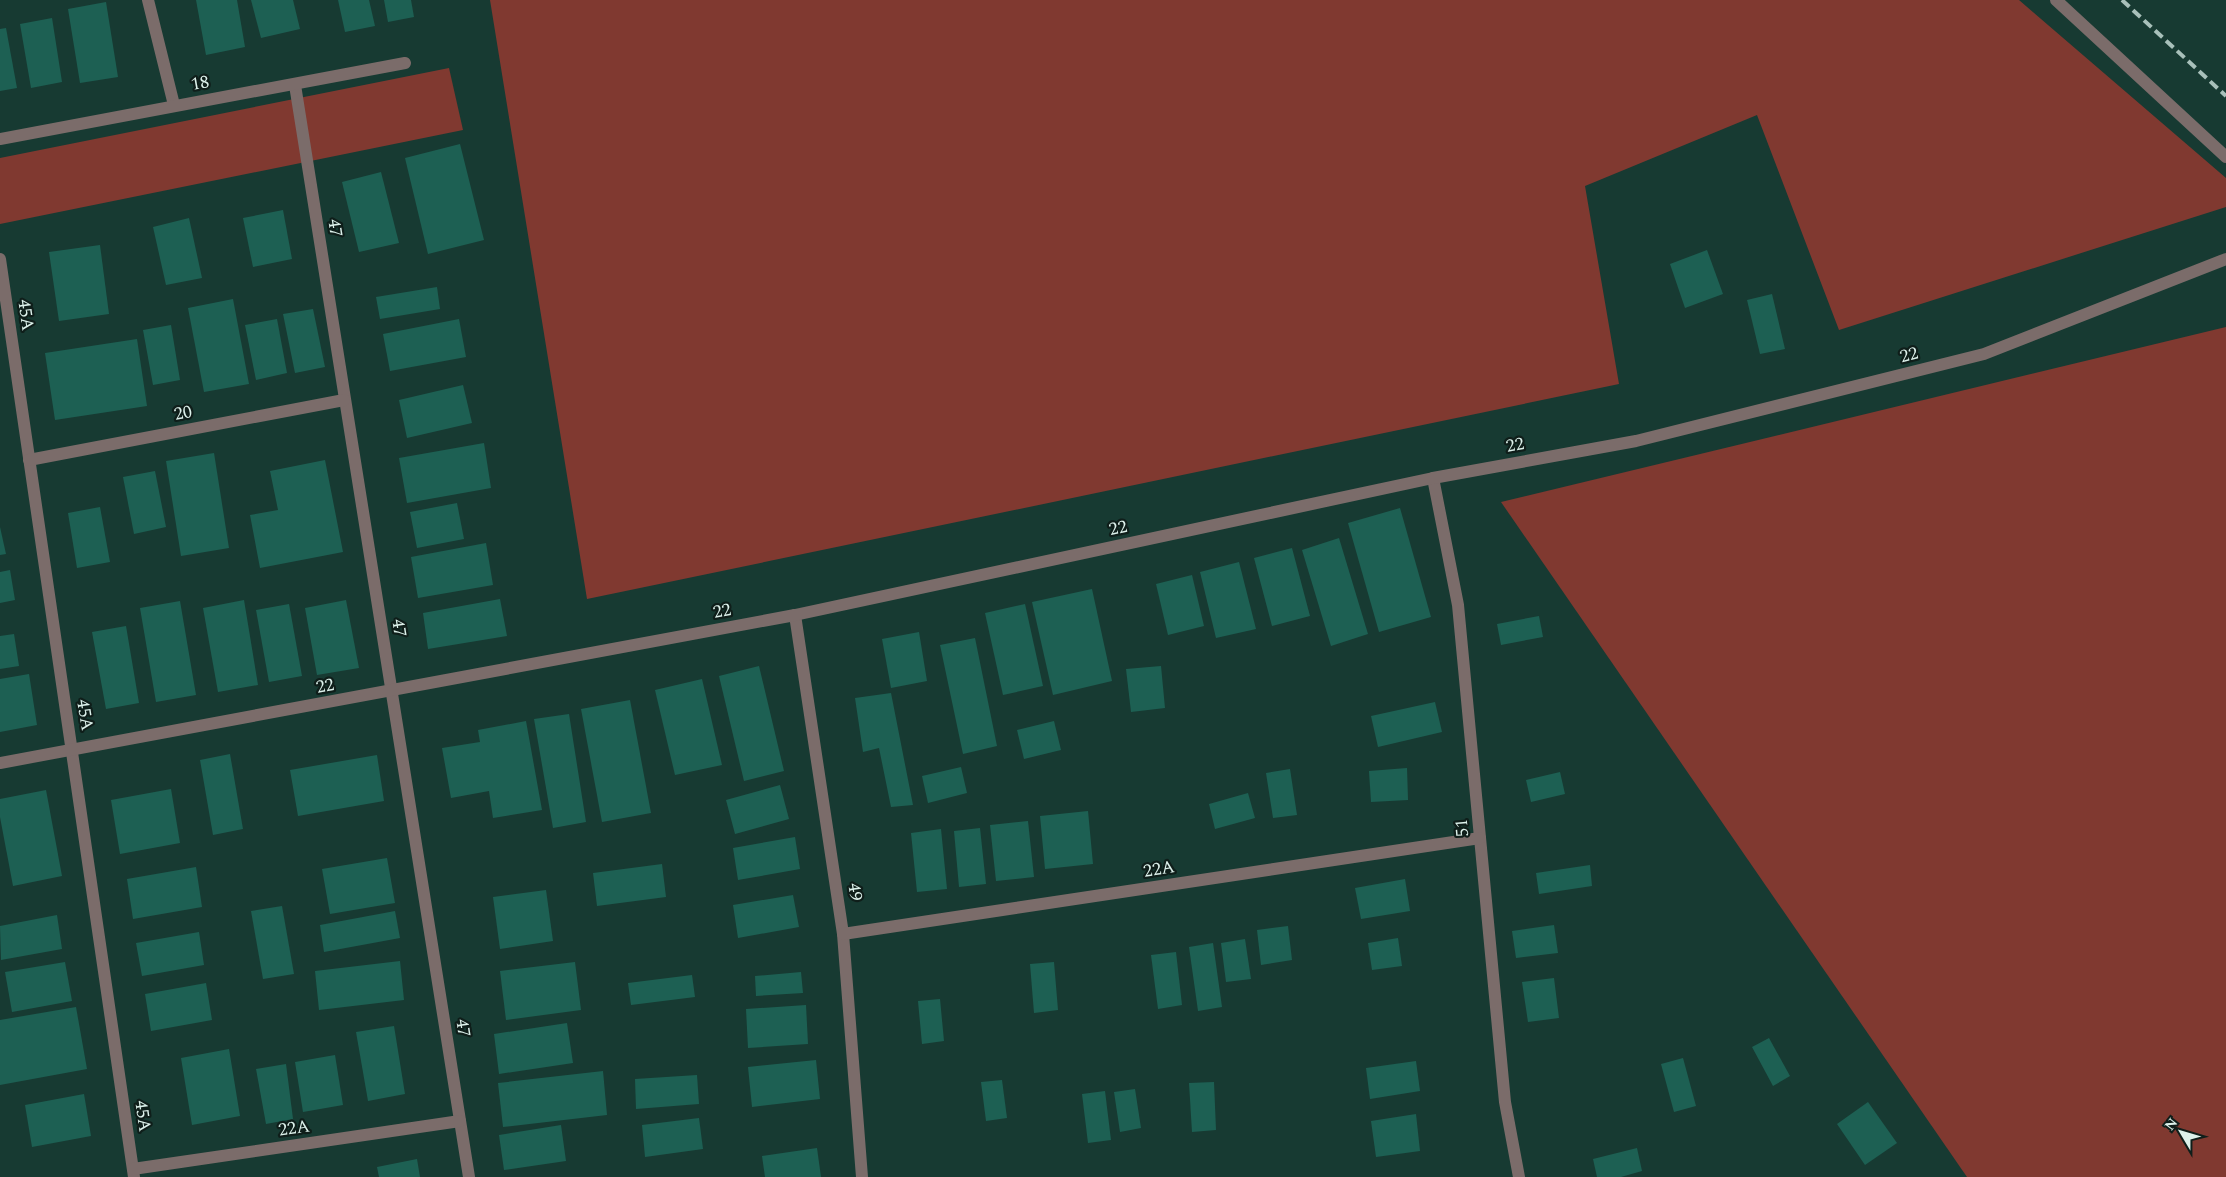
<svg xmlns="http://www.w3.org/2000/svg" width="2226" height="1177" viewBox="0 0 2226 1177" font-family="Spectral,serif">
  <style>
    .green { fill: #803930 }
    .building { fill: #1d6053 }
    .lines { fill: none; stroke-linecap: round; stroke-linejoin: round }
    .minor { stroke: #7b6c6a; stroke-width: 12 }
    .rail { stroke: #a8c0ba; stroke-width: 4; stroke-dasharray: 10 5; stroke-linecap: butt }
    .labels { text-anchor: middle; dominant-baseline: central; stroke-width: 4.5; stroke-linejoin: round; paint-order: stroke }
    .street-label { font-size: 18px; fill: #ddf1eb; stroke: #0f1e1a }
  </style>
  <rect width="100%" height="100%" fill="#173a32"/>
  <!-- green -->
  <g class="green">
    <path d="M490,0H2019L2226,178V207L1839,330L1757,115L1585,186L1619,384L587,599Z"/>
    <path d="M449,68L463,130L0,224V158Z"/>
    <path d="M2226,327V1177H1967L1501,502Z"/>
  </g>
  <!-- building -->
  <g class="building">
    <path d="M196,0H237L245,47L206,55Z"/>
    <path d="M251,0H293L300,29L261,38Z"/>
    <path d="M338,0H369L375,26L345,32Z"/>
    <path d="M384,0H411L414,17L388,22Z"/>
    <path d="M106,2L118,77L80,83L68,9Z"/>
    <path d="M52,18L62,82L31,88L20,24Z"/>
    <path d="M6,28L17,88L0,91V29Z"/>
    <path d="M460,144L484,240L428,254L405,158Z"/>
    <path d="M381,172L399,243L359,252L342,182Z"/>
    <path d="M283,210L292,259L253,267L243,218Z"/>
    <path d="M189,218L202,278L166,285L153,227Z"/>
    <path d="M100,245L109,314L59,321L49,252Z"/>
    <path d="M1707,250L1723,294L1685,308L1670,264Z"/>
    <path d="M437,287L440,309L380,319L376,297Z"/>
    <path d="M1772,294L1785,349L1760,354L1747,300Z"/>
    <path d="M233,299L249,384L204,392L188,308Z"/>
    <path d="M313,309L325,367L295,373L283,314Z"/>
    <path d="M277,319L287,373L256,380L245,325Z"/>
    <path d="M459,319L466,357L390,371L383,334Z"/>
    <path d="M171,325L180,380L153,385L143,330Z"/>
    <path d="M137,339L147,406L55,420L45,353Z"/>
    <path d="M463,385L472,423L407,438L399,400Z"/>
    <path d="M484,443L491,488L407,503L399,458Z"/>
    <path d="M214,453L229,548L181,556L166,461Z"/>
    <path d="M325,460L343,552L260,568L250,515L278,510L270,471Z"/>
    <path d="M155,471L166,527L134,534L123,477Z"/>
    <path d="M457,503L464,539L417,548L410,512Z"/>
    <path d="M100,507L110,562L77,568L68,513Z"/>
    <path d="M1400,508L1431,617L1379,632L1348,523Z"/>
    <path d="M0,527L6,554L0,555Z"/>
    <path d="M1339,538L1368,634L1331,646L1302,550Z"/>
    <path d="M486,543L493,585L418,598L411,557Z"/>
    <path d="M1292,548L1310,616L1272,626L1254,558Z"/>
    <path d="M1239,562L1256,629L1216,638L1200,572Z"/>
    <path d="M10,570L15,600L0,603V572Z"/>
    <path d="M1192,575L1204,626L1168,635L1156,584Z"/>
    <path d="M1092,589L1112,681L1053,695L1032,602Z"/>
    <path d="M500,599L507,636L428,649L423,613Z"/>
    <path d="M244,600L258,685L218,692L203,608Z"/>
    <path d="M346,600L359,668L317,675L305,608Z"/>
    <path d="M180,601L196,695L156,702L140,608Z"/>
    <path d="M289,604L302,676L269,682L256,610Z"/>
    <path d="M1025,604L1043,686L1003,695L985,613Z"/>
    <path d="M1539,616L1543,637L1501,645L1497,624Z"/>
    <path d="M126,626L139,703L106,709L92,632Z"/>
    <path d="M919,632L927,681L891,688L882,639Z"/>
    <path d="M14,634L19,666L0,669V636Z"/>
    <path d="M975,638L997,746L963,754L940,645Z"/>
    <path d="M759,666L784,771L744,781L719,676Z"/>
    <path d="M1161,666L1165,708L1131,712L1126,669Z"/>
    <path d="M29,674L37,725L0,732V679Z"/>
    <path d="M702,679L722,765L675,775L655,690Z"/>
    <path d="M891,693L913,805L891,807L879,748L863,752L855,698Z"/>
    <path d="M630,700L651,813L602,822L581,709Z"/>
    <path d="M1435,702L1442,732L1378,747L1371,716Z"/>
    <path d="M569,714L586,822L553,828L534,719Z"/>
    <path d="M526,721L542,810L493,818L489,791L451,798L442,748L480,742L478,730Z"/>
    <path d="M1054,721L1061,750L1024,759L1017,730Z"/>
    <path d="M230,754L243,829L213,835L200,760Z"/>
    <path d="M377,755L384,801L298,816L290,770Z"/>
    <path d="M961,767L967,793L928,803L922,776Z"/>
    <path d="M1407,768L1408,800L1371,802L1369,771Z"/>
    <path d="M1290,769L1297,815L1273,818L1266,773Z"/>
    <path d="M1560,772L1565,794L1531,802L1526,780Z"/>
    <path d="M780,785L789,819L735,834L726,800Z"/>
    <path d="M171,789L180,843L120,854L111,800Z"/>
    <path d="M46,790L62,876L13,886L0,817V799Z"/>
    <path d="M1248,793L1255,818L1215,829L1209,804Z"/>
    <path d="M1088,811L1093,864L1045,869L1040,816Z"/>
    <path d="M1028,821L1034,877L996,881L990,825Z"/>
    <path d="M980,828L986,884L959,887L954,831Z"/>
    <path d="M941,829L947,889L917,892L911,833Z"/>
    <path d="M795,837L800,869L738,880L733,848Z"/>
    <path d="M387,858L395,903L330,914L322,869Z"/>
    <path d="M662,864L666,897L597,906L593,873Z"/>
    <path d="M1590,865L1592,886L1539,894L1536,873Z"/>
    <path d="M196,867L202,907L133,919L127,879Z"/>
    <path d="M1405,879L1410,911L1361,919L1355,888Z"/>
    <path d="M546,890L553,941L500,949L493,897Z"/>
    <path d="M793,895L799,927L738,938L733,905Z"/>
    <path d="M282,906L294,974L263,979L251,911Z"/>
    <path d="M395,911L400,938L324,952L320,925Z"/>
    <path d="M57,915L62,949L1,960L0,926Z"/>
    <path d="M1554,925L1558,953L1516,958L1512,931Z"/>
    <path d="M1288,926L1292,960L1261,965L1257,930Z"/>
    <path d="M199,932L204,965L142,976L136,943Z"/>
    <path d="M1398,938L1402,966L1372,970L1368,943Z"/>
    <path d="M1245,939L1251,979L1226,982L1221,943Z"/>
    <path d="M1213,943L1222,1007L1198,1011L1189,947Z"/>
    <path d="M1176,952L1182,1005L1158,1009L1151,955Z"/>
    <path d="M400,961L404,1000L319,1010L315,971Z"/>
    <path d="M65,962L72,1001L12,1012L5,972Z"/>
    <path d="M575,962L581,1010L506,1020L500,971Z"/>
    <path d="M1054,962L1058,1010L1034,1013L1030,964Z"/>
    <path d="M801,972L803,993L756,996L755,976Z"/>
    <path d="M692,975L695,997L631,1005L628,983Z"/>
    <path d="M1554,978L1559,1018L1528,1022L1522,982Z"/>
    <path d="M206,983L212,1020L151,1031L145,994Z"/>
    <path d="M940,999L944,1041L922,1044L918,1001Z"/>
    <path d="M806,1005L808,1044L748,1048L746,1009Z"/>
    <path d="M76,1007L87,1069L0,1085V1020Z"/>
    <path d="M567,1023L573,1063L499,1074L494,1034Z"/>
    <path d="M394,1026L405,1094L368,1101L356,1032Z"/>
    <path d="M1769,1038L1790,1076L1773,1086L1752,1047Z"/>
    <path d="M229,1049L240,1116L192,1125L181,1058Z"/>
    <path d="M335,1055L343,1105L303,1112L295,1062Z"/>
    <path d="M1683,1058L1696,1106L1674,1112L1661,1064Z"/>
    <path d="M816,1060L820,1099L752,1107L748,1067Z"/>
    <path d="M1416,1061L1420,1091L1370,1099L1366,1068Z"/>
    <path d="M286,1064L293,1119L266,1124L256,1069Z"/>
    <path d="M603,1071L607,1115L503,1127L498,1083Z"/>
    <path d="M697,1075L699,1104L636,1109L635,1079Z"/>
    <path d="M1002,1080L1007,1118L986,1121L981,1082Z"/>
    <path d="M1214,1082L1216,1130L1192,1132L1189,1083Z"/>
    <path d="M1135,1089L1141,1128L1120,1132L1114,1092Z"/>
    <path d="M1105,1091L1111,1140L1088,1143L1082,1094Z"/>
    <path d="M84,1094L91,1136L32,1147L25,1105Z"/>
    <path d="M1868,1102L1897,1143L1865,1165L1837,1124Z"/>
    <path d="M1416,1114L1420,1151L1376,1157L1371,1121Z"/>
    <path d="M699,1118L703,1149L645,1157L642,1125Z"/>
    <path d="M561,1125L566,1161L504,1170L499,1135Z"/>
    <path d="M817,1148L821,1177H765L762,1156Z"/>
    <path d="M1637,1148L1642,1171L1621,1177H1597L1593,1159Z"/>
    <path d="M417,1159L420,1177H379L377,1167Z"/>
  </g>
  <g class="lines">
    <!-- minor -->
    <g class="minor">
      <path d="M148,0L174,105"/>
      <path d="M2056,0L2226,157"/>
      <path d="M295,85L469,1177"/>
      <path d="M0,139L405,63"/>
      <path d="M0,259L134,1177"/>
      <path d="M29,460L344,400"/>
      <path d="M1433,478L1458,605L1505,1102L1519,1177"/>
      <path d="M795,615L843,934L862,1177"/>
      <path d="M0,763L795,615L1433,478L1636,441L1984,354L2226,259"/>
      <path d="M843,934L1480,838"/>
      <path d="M133,1169L460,1121"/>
    </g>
    <!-- rail -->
    <path class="rail" d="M2122,0L2226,96"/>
  </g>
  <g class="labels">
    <!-- street labels -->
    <g class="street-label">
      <text transform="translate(200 83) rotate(-10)">18</text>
      <text transform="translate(335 228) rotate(81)">47</text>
      <text transform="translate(26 315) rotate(82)">45A</text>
      <text transform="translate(1909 355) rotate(-14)">22</text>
      <text transform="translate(183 413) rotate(-11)">20</text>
      <text transform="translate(1515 445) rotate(-10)">22</text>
      <text transform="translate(1118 528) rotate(-12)">22</text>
      <text transform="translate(722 611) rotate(-11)">22</text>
      <text transform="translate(399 628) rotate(81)">47</text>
      <text transform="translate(325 686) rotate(-11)">22</text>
      <text transform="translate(85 715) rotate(81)">45A</text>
      <text transform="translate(1462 828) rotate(-95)">51</text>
      <text transform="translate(1159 869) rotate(-9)">22A</text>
      <text transform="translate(855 892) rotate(81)">49</text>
      <text transform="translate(463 1028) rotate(81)">47</text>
      <text transform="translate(143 1116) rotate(82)">45A</text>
      <text transform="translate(294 1128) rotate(-8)">22A</text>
    </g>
  </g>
  <!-- north arrow -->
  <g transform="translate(2181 1132) rotate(308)" stroke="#0f1e1a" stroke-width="4" paint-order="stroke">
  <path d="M0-4L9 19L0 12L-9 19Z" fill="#ddf1eb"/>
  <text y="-8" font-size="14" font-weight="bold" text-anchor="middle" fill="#ddf1eb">N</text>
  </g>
</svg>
